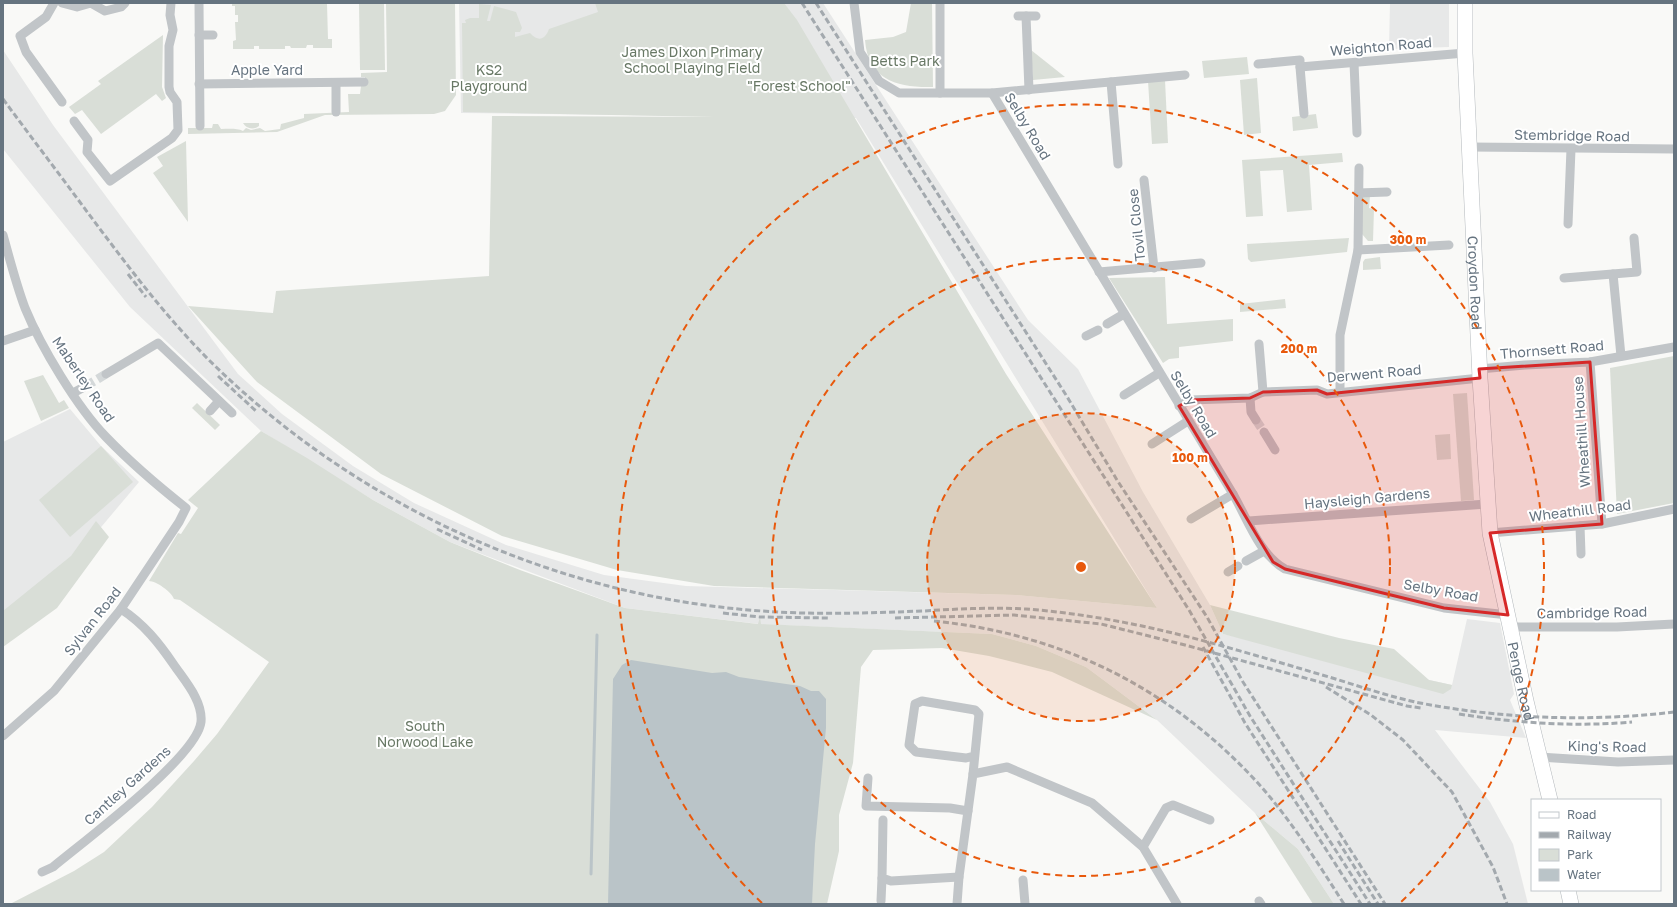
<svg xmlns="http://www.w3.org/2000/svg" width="1677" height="907" viewBox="0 0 1677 907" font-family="'Golos Text',sans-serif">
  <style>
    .built { fill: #e7e8e8 }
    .green { fill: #d9ded7 }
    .water { fill: #bac4c8 }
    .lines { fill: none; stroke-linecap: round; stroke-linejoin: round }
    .stream { stroke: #bac4c8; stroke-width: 3 }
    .minor-tunnel { stroke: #d4d8d9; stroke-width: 9; stroke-dasharray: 9 4.5; stroke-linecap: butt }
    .primary-casing { stroke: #b4b9bd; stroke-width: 16 }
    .minor { stroke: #c1c5c8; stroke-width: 9 }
    .primary { stroke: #fff; stroke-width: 15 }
    .rail { stroke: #a3a9ae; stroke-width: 3; stroke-dasharray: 6 3; stroke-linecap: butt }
    .marked { fill: #d62828; fill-opacity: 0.2; stroke: #d62828; stroke-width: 3; stroke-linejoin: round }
    .ring { fill: none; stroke: #e8590c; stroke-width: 2; stroke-dasharray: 7 5 }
    .labels { text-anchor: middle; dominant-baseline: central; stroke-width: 4; stroke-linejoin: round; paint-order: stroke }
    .street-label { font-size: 14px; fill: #667480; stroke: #fff }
    .park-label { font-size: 14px; fill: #687865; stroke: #fff }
    .centre { fill: #e8590c; stroke: #fff; stroke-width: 2 }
    .ring-label { font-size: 12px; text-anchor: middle; font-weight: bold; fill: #e8590c; stroke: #fff; stroke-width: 4; stroke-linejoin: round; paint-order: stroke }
  </style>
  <rect width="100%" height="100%" fill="#f9f9f7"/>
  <!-- built -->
  <g class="built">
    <path d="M459,3H823L1028,320L1078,369L1143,492L1210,605L1223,634L1452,685L1467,619L1500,623L1514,694L1510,700L1526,738L1435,730L1490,802L1513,844L1528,904H1334L1298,849L1255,813L1157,720L1086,667L1036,646L992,634L759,624L625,608L450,542L373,500L261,431L130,307L3,149V50L53,125L238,374L282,414L353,466L414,503L506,545L604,575L686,586L1016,595L1157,608L856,118L461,113Z"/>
    <path d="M1390,3H1449V47L1389,49Z"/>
    <path d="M70,409L101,446L139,482L12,633L3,639V442Z"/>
  </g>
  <!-- green -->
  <g class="green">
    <path d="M232,3H332L327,4L328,39H332V48H313V45H307L306,48H291L290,46H285V49H259V46H254V49H233V41L236,40L235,22H238V15H235V6H232Z"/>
    <path d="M359,3H384L385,70H360Z"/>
    <path d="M386,3H455L456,95L445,111L434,114L325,115L277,132L188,134V128H212L213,124H218L221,129C228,129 237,128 243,131L246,128L251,130L260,128L265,131L280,129L281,124L304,118V114L349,112L348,94H360L361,86H365V77H361V73L387,72Z"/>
    <path d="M595,3H784L797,20L1006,374L1157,608L1016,595L714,586L617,570L502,536L381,474L257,382L188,306L273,313L276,291L489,276L492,116L714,117L463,112L462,23H466L465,20L470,18H479V4L491,5L487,21H490L494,6L516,12L522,28L520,32H515V37L530,33C538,42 545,40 549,29L598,12Z"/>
    <path d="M911,3H932L933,87C898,88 868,80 865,40L893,37L906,32Z"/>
    <path d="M163,35L162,87L166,98L162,101L156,94L101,134L82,110L75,114L69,107L101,84L98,81Z"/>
    <path d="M1031,50L1065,77L1033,80Z"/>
    <path d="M1247,57L1249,74L1204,78L1202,61Z"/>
    <path d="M1257,78L1261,133L1244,135L1240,80Z"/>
    <path d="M1165,80L1168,143L1152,144L1148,81Z"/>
    <path d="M1316,114L1318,128L1293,131L1292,117Z"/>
    <path d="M243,123H259V126C254,130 246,129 243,123Z"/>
    <path d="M186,141L188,222L153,173L163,166L157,157Z"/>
    <path d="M1342,153L1343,162L1309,165L1312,210L1287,212L1283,170L1260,171L1263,216L1246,217L1242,160Z"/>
    <path d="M1364,196H1370L1369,208L1374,209L1373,241H1368L1362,234L1361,199Z"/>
    <path d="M1349,238L1347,252L1251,262L1248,259L1247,244Z"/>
    <path d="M1380,257L1381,269L1363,270V262L1365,259Z"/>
    <path d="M1165,277L1167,324L1233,319V341L1179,347V358L1169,359L1163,363L1109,278Z"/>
    <path d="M1285,299L1286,308L1240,312V304Z"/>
    <path d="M1674,356V503L1617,514L1610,368Z"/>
    <path d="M43,375L59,403L64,400L69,408L41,421L24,381Z"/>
    <path d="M1467,393L1474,500L1461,501L1453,394Z"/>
    <path d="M197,403L220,425L215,430L192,408Z"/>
    <path d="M261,431L307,458L373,500L450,542L520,570L625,608L758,624L760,617L761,624L992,634L1036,646L1086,667L1157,720L1052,672L989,656L942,648L873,650L861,667L853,763L839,815V851L827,904H10L74,871L104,852L152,807L194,761L217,734L269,662L180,600L174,599C172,592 156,581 149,581L178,533L181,534L198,508L188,500Z"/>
    <path d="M1450,434L1451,459L1437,460L1435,435Z"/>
    <path d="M101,446L133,482L70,537L39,500Z"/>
    <path d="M96,521L109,537L57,608L3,647V611L71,556Z"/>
    <path d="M1210,605L1339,638L1394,649L1429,680L1452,685L1451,689L1443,694L1223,634Z"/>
    <path d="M1255,813L1298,849L1334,904H1313Z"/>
  </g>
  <!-- water -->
  <path class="water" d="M631,660L712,673L726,672L739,677L800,686L811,691H819L826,699V728L815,844L812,904H608L613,679L622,665Z"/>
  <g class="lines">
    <!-- stream -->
    <path class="stream" d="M591,874L597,635"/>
    <!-- minor-tunnel -->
    <g class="minor-tunnel">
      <path d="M86,386L106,374"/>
      <path d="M1256,420L1264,432"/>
    </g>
    <!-- primary casing -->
    <g class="primary-casing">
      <g id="primary">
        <path id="s1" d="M1465,3V53L1480,378L1490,533L1526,701L1550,800"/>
        <path d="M1568,890L1571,904"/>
      </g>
    </g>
    <!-- minor -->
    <g class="minor">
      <path d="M54,3L46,17L20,36L26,52L62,102"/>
      <path d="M62,3L77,7L91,3L105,11L121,7L125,3"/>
      <path d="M199,3L200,126"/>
      <path d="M854,3L860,52L879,81L899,93H992L1185,75"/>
      <path d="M940,3V93"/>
      <path d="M1018,16H1036"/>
      <path d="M1026,16L1029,90"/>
      <path d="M199,35H213"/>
      <path d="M1354,63L1357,133"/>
      <path d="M1258,64L1300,60V67L1465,53"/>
      <path d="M1300,67L1304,114"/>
      <path d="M1111,82L1118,164"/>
      <path d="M336,83V112"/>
      <path d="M199,84L364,82"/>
      <path d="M992,93L1233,494C1248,520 1259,554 1285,569L1444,608L1508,615"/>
      <path d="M74,121L88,140L87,152L110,181L172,138L178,130L177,102L170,92L169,87V46L173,30L170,15L171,3"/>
      <path d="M1469,147L1674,149"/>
      <path d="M1144,180L1154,268"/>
      <path d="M1358,193L1387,192"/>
      <path d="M1568,224L1571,149"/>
      <path d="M3,235C10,260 16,284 25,308C41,347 77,407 106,437C131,463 158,486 186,508L179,522L121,609L54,691L3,736"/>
      <path d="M1358,250L1449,245"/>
      <path d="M1099,272L1201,263"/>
      <path d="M1613,274L1621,356"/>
      <path d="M1564,278L1637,272L1634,238"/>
      <path d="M1107,324L1124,314"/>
      <path d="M1086,336L1098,330"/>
      <path d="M3,341L35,330"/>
      <path d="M1259,344L1263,392"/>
      <path d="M1590,362L1602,524"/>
      <path d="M1479,369L1525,365L1590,362L1674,347"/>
      <path d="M106,374L158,343L232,413"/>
      <path d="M1340,391V335L1358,250L1359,168"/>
      <path d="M73,393L86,386"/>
      <path d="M1124,395L1159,373"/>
      <path d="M1250,398L1251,412L1256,420"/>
      <path d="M1179,406L1190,400L1250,398L1263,392L1317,390L1327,394L1480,378"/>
      <path d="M210,411L219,401"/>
      <path d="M1264,432L1275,450"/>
      <path d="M1152,444L1188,421"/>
      <path d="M1191,519L1233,494"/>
      <path d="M1249,521L1487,504"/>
      <path d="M1580,526L1581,554"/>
      <path d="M1490,533L1602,524L1674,509"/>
      <path d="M1246,561L1264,551"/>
      <path d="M1228,572L1238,566"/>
      <path d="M1510,627H1617L1674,624"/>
      <path d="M1539,757L1618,762L1674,760"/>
      <path d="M973,774L979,714L975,710L922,701L915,704L909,745L916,752L966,758L974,756"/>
      <path d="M868,778L866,806L950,808L968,811"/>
      <path d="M883,820L882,878L891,881L959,877"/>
      <path d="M1143,847L1166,808L1173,805L1210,820"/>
      <path d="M42,872L53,867C83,842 197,757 201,722C203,701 185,681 174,665C159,643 144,624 121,609"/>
      <path d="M1023,880L1025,904"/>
      <path d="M881,901L882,878"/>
      <path d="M1259,901L1261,904"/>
      <path d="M957,904L959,877L973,774L1007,767L1092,803L1143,847L1177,904"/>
    </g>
    <!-- primary -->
    <use href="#primary" class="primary"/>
    <!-- rail -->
    <g class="rail">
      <path d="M802,3L1189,610L1250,716L1370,904"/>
      <path d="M816,3L1066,395L1117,480L1207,617L1243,682L1385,904"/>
      <path d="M3,99C31,137 60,175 88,213C127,265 167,319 214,365C361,508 558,597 762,611C815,615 869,613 923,611C957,609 992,607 1026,609C1054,611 1083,615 1111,620C1185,633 1257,656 1329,677C1359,686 1390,697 1420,703C1504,719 1590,722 1674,712"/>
      <path d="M128,274L146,297"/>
      <path d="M218,376L256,411"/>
      <path d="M437,529L482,550"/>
      <path d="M723,613L760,617L829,618"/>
      <path d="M895,618L1014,615L1101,624L1185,645L1407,706L1421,708"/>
      <path d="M934,621C1061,634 1169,687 1256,781C1290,818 1317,862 1344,904"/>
      <path d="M1203,647L1245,723L1361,904"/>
      <path d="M1326,687L1371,715L1403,740L1452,792L1493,867L1507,904"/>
      <path d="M1459,714C1517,723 1574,727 1632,722"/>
      <path d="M1338,841L1378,904"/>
    </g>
  </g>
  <!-- marked area -->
  <path class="marked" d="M1590,362L1602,524L1490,533L1508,615L1444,608L1285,569L1273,562L1179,406L1190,400L1250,398L1263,392L1317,390L1327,394L1480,378L1479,369Z"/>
  <!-- distance rings -->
  <circle cx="1081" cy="567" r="154" fill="#e8590c" fill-opacity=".12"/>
  <g class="ring">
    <circle cx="1081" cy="567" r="154"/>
    <circle cx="1081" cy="567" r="309"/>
    <path d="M762 903A463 463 0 1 1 1400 903"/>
  </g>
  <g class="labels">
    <!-- street labels -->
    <g class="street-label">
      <text transform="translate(1381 46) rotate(-5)">Weighton Road</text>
      <text x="267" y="69">Apple Yard</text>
      <text transform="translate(1028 126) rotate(59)">Selby Road</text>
      <text transform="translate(1572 135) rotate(1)">Stembridge Road</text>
      <text transform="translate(1136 225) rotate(-96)">Tovil Close</text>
      <text stroke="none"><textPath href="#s1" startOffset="280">Croydon Road</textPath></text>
      <text transform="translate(1552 349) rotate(-5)">Thornsett Road</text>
      <text transform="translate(1374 373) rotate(-5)">Derwent Road</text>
      <text transform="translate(84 379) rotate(56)">Maberley Road</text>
      <text transform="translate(1194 404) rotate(59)">Selby Road</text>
      <text transform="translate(1581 432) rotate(-94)">Wheathill House</text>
      <text transform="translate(1367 498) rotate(-5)">Haysleigh Gardens</text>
      <text transform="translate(1580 510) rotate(-7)">Wheathill Road</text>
      <text transform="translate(1441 590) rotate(10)">Selby Road</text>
      <text transform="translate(1592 612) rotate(-1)">Cambridge Road</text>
      <text transform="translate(92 621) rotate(-52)">Sylvan Road</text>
      <text stroke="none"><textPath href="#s1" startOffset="682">Penge Road</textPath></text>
      <text transform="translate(1607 746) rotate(1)">King's Road</text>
      <text transform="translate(127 785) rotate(-42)">Cantley Gardens</text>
    </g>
    <!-- park labels -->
    <g class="park-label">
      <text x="692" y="51">James Dixon Primary<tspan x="692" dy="16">School Playing Field</tspan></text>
      <text x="905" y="60">Betts Park</text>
      <text x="489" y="69">KS2<tspan x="489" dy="16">Playground</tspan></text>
      <text x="799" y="85">"Forest School"</text>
      <text x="425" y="725">South<tspan x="425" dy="16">Norwood Lake</tspan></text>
    </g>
  </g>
  <circle cx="1081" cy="567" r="6" class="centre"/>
  <g class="ring-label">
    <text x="1408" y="244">300 m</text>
    <text x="1299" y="353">200 m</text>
    <text x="1190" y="462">100 m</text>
  </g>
  <!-- border -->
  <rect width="1677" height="907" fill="none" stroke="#667480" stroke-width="8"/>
  <!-- legend -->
  <rect x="1531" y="799" width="130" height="92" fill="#ffffff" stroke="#c2c7cc"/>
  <rect x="1539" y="812" width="20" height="6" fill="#ffffff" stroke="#c2c7cc"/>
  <text x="1567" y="819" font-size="12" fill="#667480">Road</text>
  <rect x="1539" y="832" width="20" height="6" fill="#a3a9ae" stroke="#c2c7cc"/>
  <text x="1567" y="839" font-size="12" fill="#667480">Railway</text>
  <rect x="1539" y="849" width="20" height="12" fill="#d9ded7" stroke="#c2c7cc"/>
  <text x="1567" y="859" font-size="12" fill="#667480">Park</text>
  <rect x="1539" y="869" width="20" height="12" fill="#bac4c8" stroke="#c2c7cc"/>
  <text x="1567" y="879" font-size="12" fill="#667480">Water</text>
</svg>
